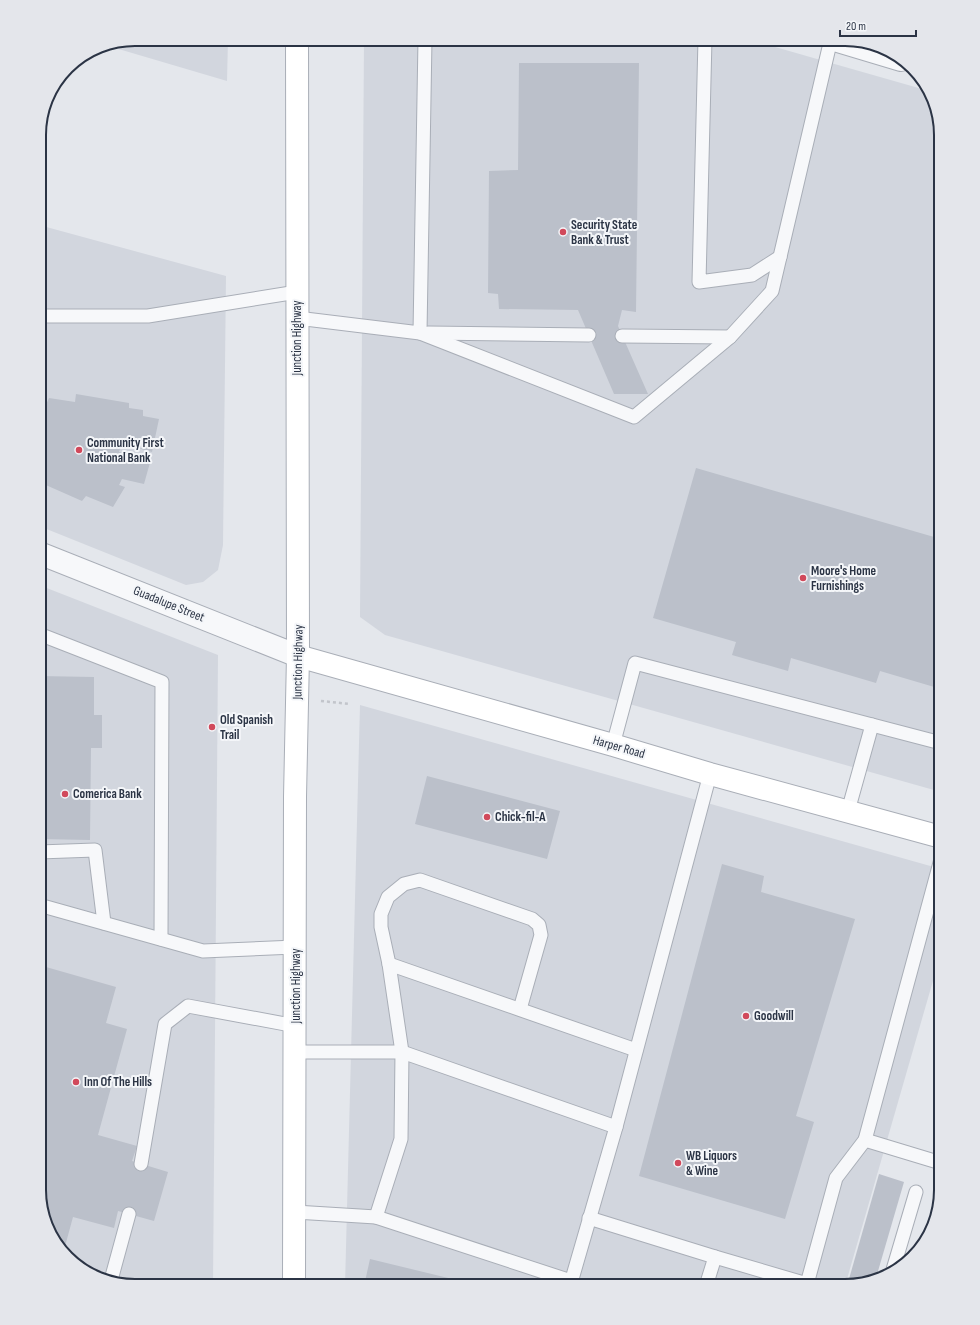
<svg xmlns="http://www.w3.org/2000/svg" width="980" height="1325" viewBox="0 0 980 1325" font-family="'Sofia Sans Condensed',sans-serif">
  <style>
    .built { fill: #d2d6de }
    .building { fill: #bbc0ca }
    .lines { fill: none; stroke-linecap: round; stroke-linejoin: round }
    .lane-casing { stroke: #a9aeb7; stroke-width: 15 }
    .street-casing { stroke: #a9aeb7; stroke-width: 24 }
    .secondary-casing { stroke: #a9aeb7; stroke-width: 24 }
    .path { stroke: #c2c5cb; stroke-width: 2.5; stroke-dasharray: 3 3; stroke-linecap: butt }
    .lane { stroke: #f7f8fa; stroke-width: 13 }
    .street { stroke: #f7f8fa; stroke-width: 22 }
    .secondary { stroke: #fff; stroke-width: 22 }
    .poi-dot { fill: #d1495b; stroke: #f4f6f9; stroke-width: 1.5 }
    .labels { text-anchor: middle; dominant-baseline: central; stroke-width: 4; stroke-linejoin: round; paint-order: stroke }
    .poi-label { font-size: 13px; font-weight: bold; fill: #2b3445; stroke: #f4f6f9; text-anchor: start }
    .street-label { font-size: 13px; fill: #2b3445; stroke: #f4f6f9 }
    .rim { fill: none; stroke: #2b3445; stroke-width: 2 }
  </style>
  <rect width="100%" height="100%" fill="#e4e7ec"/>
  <!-- built -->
  <g class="built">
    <path d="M135,39H228L227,81L105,45Z"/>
    <path d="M364,39H747L929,91L941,135V792L385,635L360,617Z"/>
    <path d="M39,225L226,276L223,545L218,570L203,582L186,585L39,526Z"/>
    <path d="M39,585L218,655L213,1286H129L87,1273L52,1238L39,1190Z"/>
    <path d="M360,705L941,869V953L845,1286H345Z"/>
  </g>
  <!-- building -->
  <g class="building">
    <path d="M519,63H639L636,312L622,310L618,326L648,394H614L578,310L499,309L498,294L488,293L489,171L518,170Z"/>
    <path d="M76,394L129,403V408L143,410V416L159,419L152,452L130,446L120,449L119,452L151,459L144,484L122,479L119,485L125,487L113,507L86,496L82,501L39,482V420L49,398L75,402Z"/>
    <path d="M696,468L941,539V689L880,671L876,683L791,658L788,671L732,655L736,642L653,618Z"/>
    <path d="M39,676L94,677V715H102V748H91L90,840L39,839Z"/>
    <path d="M427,776L560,811L547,859L415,824Z"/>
    <path d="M722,864L764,876L761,892L855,919L796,1116L814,1122L785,1219L639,1176Z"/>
    <path d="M39,965L116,987L106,1023L127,1029L98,1135L137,1146L132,1161L168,1172L154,1221L118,1211L114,1228L73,1217L64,1250L52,1238L39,1190Z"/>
    <path d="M879,1174L904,1182L876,1278L847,1286Z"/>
    <path d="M370,1259L477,1285V1286H364Z"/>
  </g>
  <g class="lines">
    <!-- lane casing -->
    <g class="lane-casing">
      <g id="lane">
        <path d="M705,39L699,282L752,275L780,257"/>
        <path d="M39,316H148L297,292"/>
        <path d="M297,318L420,333L425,39"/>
        <path d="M420,333L634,417L730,337L772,291L831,39"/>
        <path d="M428,333L589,335"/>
        <path d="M622,336L730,337"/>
        <path d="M39,634L162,682L161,939"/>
        <path d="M613,745L635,663L941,743"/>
        <path d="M848,811L872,725"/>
        <path d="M39,852L95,850L104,923"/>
        <path d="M39,905L203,951L295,947"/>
        <path d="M389,964L636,1050"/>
        <path d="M296,1052H402L616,1127"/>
        <path d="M865,1140L941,1163"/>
        <path d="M141,1164L165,1024L188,1006L296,1026"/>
        <path d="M295,1212L376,1217L571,1281"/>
        <path d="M376,1217L401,1139L402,1052L389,964L381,927V914L388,897L404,884L420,880L532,919L539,925L541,935L520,1009"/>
        <path d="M589,1218L715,1257L706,1286"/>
        <path d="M715,1257L807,1284L836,1178L865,1140L941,859"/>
        <path d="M892,1273L916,1192"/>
        <path d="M111,1280L129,1214"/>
        <path d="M570,1286L616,1127L710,774"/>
      </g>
    </g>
    <!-- street casing -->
    <g class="street-casing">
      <g id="street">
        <path d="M831,39L901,60"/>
        <path d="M39,553L298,656"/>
      </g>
    </g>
    <!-- secondary casing -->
    <g class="secondary-casing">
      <g id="secondary">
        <path d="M298,656L613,745L710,774L941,837"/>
        <path d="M294,1286L295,797L298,656L297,39"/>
      </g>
    </g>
    <!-- path -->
    <path class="path" d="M321,701L350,704"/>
    <!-- lane -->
    <use href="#lane" class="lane"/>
    <!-- street -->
    <use href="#street" class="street"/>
    <!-- secondary -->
    <use href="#secondary" class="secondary"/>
  </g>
  <!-- markers -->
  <g class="poi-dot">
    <circle cx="563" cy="232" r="4"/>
    <circle cx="79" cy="450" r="4"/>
    <circle cx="803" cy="578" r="4"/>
    <circle cx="212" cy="727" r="4"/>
    <circle cx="65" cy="794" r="4"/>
    <circle cx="487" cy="817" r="4"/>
    <circle cx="746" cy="1016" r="4"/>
    <circle cx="76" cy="1082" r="4"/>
    <circle cx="678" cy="1163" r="4"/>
  </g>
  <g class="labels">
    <!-- poi labels -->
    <g class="poi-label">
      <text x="571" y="225">Security State<tspan x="571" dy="15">Bank &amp; Trust</tspan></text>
      <text x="87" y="443">Community First<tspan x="87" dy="15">National Bank</tspan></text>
      <text x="811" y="571">Moore's Home<tspan x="811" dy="15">Furnishings</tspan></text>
      <text x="220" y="720">Old Spanish<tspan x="220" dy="15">Trail</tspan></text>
      <text x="73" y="794">Comerica Bank</text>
      <text x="495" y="817">Chick-fil-A</text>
      <text x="754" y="1016">Goodwill</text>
      <text x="84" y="1082">Inn Of The Hills</text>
      <text x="686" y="1156">WB Liquors<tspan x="686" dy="15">&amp; Wine</tspan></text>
    </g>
    <!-- street labels -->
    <g class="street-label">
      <text transform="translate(297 338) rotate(-90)">Junction Highway</text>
      <text transform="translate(169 604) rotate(22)">Guadalupe Street</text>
      <text transform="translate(298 662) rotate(-89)">Junction Highway</text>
      <text transform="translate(619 747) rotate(16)">Harper Road</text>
      <text transform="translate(296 986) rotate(-90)">Junction Highway</text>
    </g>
  </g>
  <!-- crop -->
  <path d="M0 0H980V1325H0ZM135 46H845A89 89 0 0 1 934 135V1190A89 89 0 0 1 845 1279H135A89 89 0 0 1 46 1190V135A89 89 0 0 1 135 46Z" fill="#e4e6eb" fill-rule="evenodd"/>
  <path class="rim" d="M135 46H845A89 89 0 0 1 934 135V1190A89 89 0 0 1 845 1279H135A89 89 0 0 1 46 1190V135A89 89 0 0 1 135 46Z"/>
  <!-- scale -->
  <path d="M840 30v6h76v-6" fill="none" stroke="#2b3445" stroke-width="2"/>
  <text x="846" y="30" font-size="12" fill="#2b3445" stroke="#f4f6f9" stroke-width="3" paint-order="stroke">20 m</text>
</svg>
